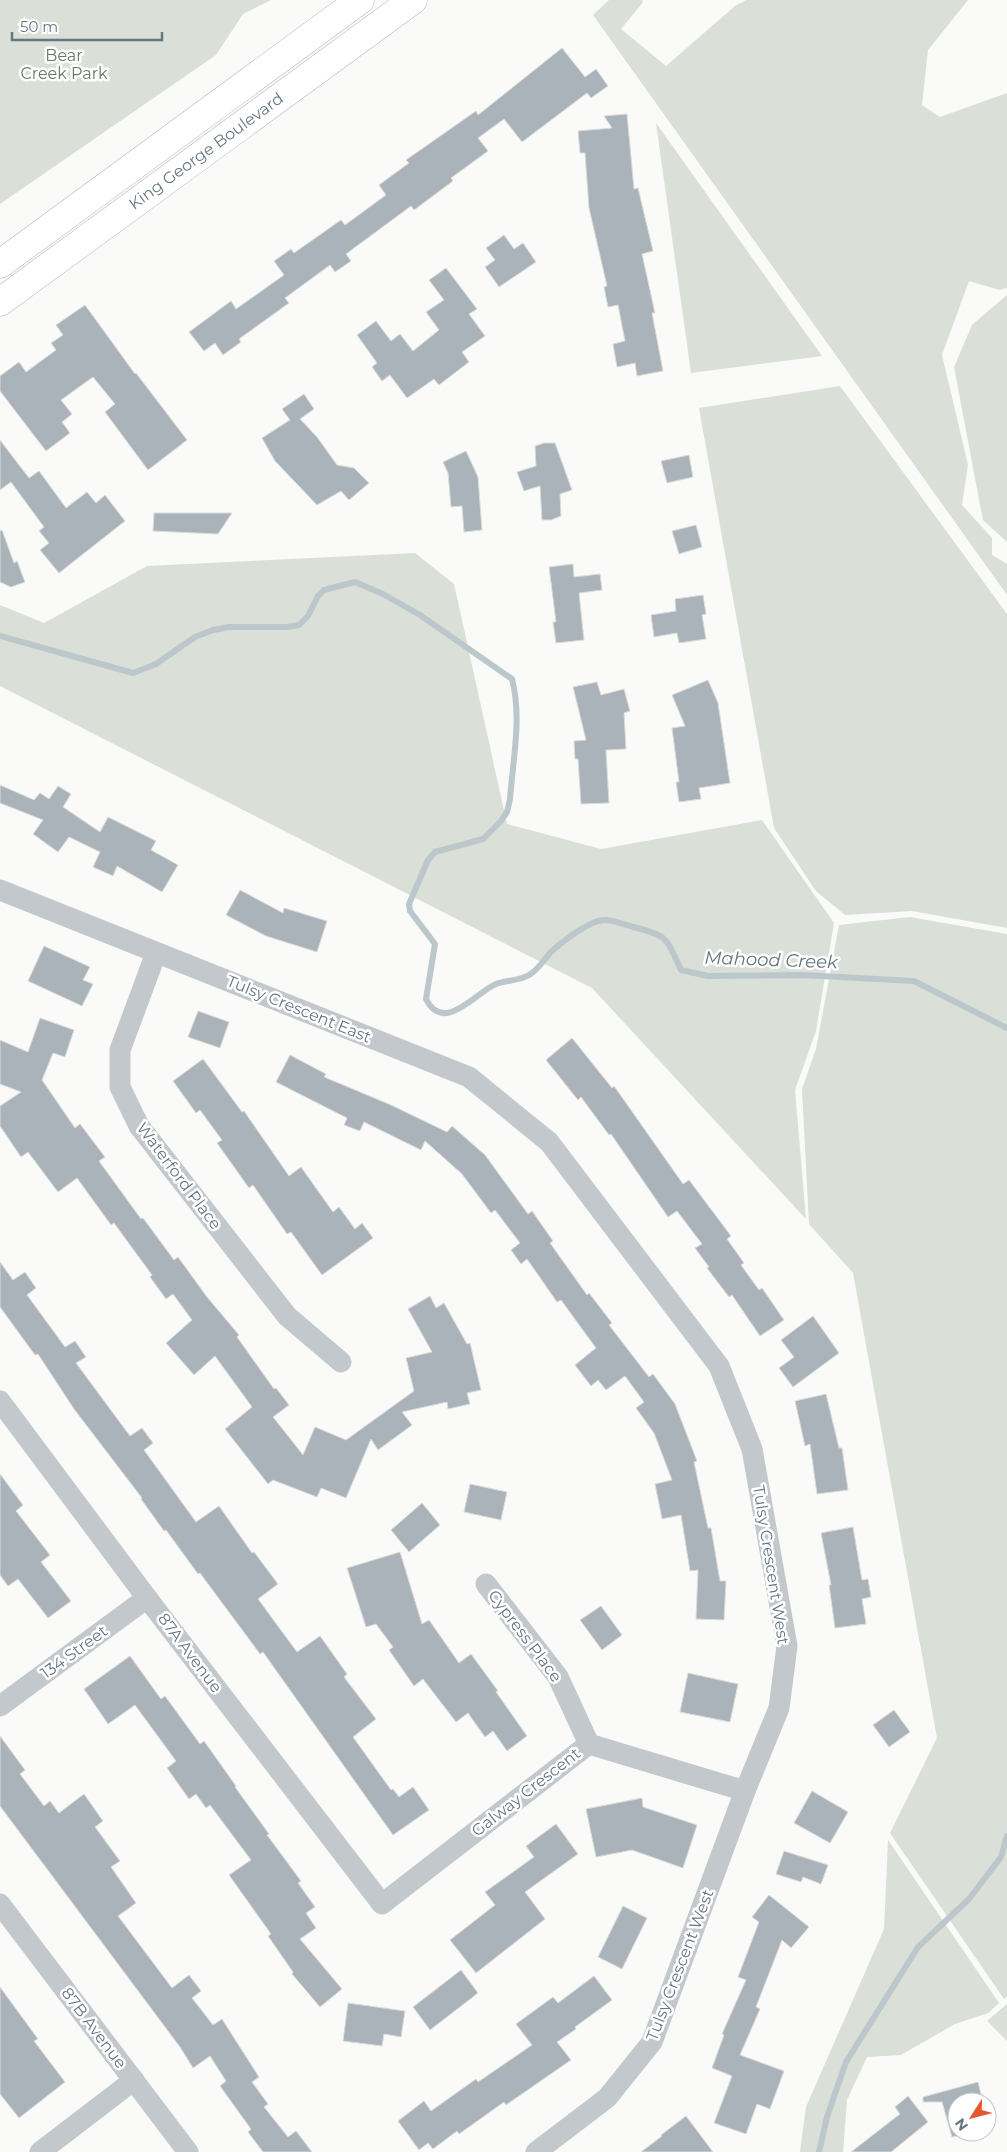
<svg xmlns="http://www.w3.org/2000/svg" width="1007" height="2152" viewBox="0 0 1007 2152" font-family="Montserrat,sans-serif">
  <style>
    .green { fill: #dadfd7 }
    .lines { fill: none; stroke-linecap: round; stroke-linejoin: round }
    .stream { stroke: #bbc7cb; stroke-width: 6 }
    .building { fill: #aab3b9; stroke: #dcdcda }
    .primary-casing { stroke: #b5babe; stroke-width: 29 }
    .street { stroke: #c3c8cc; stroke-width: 21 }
    .primary { stroke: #fff; stroke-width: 28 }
    .labels { text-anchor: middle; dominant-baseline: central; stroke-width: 5; stroke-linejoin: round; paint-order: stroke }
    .park-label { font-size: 16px; fill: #687a64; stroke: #fff }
    .street-label { font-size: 16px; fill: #657683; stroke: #fff }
    .water-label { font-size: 18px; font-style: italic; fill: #60757c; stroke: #fff }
  </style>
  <rect width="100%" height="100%" fill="#fafaf8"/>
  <!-- green -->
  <g class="green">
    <path d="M0,0H271L243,14L216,55L0,204Z"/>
    <path d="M609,0H642L643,2L621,29L666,66L735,6L746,0H968L928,50L922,105L940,117L1007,93V288L1000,290L969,281L942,355L968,465L962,505L992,538V555L1007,564V595L593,15Z"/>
    <path d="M656,123L822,356L691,373Z"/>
    <path d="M1007,295V542L983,520L954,367L972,325Z"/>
    <path d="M840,386L1007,614V928L912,911L845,915L816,891L774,828L699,408Z"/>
    <path d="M415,553L454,584L507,824L601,849L762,820L834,923L816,1031L795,1090L806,1219L592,988L0,686V605L44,623L147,566Z"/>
    <path d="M910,917L1007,934V1997L1004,1999L890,1833L937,1738L853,1273L809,1224L802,1089L816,1049L839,925Z"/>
    <path d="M888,1840L999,2003L988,2013L955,2024L901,2055L867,2057L847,2100L843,2152H800L806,2107L884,1929Z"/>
    <path d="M1007,2004V2041L987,2021Z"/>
  </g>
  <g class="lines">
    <!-- stream -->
    <g class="stream">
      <path d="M0,636L133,673L156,664L195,637L213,630L229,627H287L299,625L308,616L318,596L324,590L355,582L383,594L420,615L512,679C522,717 513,759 510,799L507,812L501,821L483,839L435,852L428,860L409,904L410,911L435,944L426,999C444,1035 476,992 496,984C506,980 519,981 529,975C537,971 544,960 550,953C560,943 590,920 605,920C614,920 625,925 634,927C669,936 666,938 681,970L708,976L802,975L914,981L1007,1028"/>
      <path d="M819,2152L827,2117L846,2062L918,1947L969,1899L1001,1857L1007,1836"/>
    </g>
  </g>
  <!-- building -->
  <g class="building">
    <path d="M562,48L585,77L596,69L608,86L591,98L587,93L522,142L504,119L478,138L488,151L451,178L453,181L414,210L411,206L346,254L351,261L335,272L330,265L285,298L289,303L239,339L241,342L223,355L215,343L204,351L189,332L231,301L236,309L284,275L274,261L291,249L294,253L341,220L345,225L386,195L379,185L409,163L406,160L476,111L478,115Z"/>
    <path d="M627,114L634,189L638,188L653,251L642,254L655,313H652L663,371L637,376L635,363L617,367L613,344L625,341L618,305L608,307L604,287L607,286L589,208L585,153H580L578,131L612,128L604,116Z"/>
    <path d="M504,235L514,249L523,243L536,262L499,287L485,267L495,260L486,248Z"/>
    <path d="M446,268L477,309L469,314L485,336L462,352L469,362L439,385L434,379L407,398L390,375L382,381L372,367L377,363L357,335L376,321L391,341L400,334L413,351L439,330L426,312L444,300L429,280Z"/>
    <path d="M85,305L135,374L136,373L187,440L148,470L105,412L115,404L93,377L61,400L72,414L62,422L70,433L46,451L0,391V376L19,362L26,372L56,350L51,343L63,335L56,325Z"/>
    <path d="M304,394L314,409L300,419L317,437L337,465L354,468L369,483L349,500L341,491L317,505L275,461L262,438L290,420L282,409Z"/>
    <path d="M0,440L29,478L39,471L66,508L87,492L96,503L105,495L125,521L59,573L40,550L49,543L39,531L44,527L11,482L0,490Z"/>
    <path d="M544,443H555L572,490L560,494L561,516L551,520H542L540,486L524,491L517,472L536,466L535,446Z"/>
    <path d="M466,451L478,477L482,530L464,532L462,506L451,507L448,473L443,462Z"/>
    <path d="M689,455L693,477L667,483L661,461Z"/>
    <path d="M154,513H232L218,534L153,531Z"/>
    <path d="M696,525L702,547L679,554L672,531Z"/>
    <path d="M2,530L14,563L17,561L25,582L11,587L0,582V531Z"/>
    <path d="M573,564L574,577L600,574L602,590L579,593L584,640L556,643L553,622H556L549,567Z"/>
    <path d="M703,595L706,614L702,615L706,639L679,643L677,633L654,637L651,615L676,611L675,599Z"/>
    <path d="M708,680L718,703L730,783L699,788L701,799L679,802L676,782H679L672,728L685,726L672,695Z"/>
    <path d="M597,682L601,695L624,689L630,711L624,713L626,749L606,750L609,803L581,804L578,759H575L574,741L586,740L573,687Z"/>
    <path d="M0,785L34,800L40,793L49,799L58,786L71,794L63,807L100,832L108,817L156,841L151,850L178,865L162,892L117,866L113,876L93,867L100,852L69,837L58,852L33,834L43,820L0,803Z"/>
    <path d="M240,890L283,913L284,908L327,921L317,952L266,936L226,915Z"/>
    <path d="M44,946L90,967L83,980L93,984L82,1006L28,981Z"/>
    <path d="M198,1011L229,1022L220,1048L188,1037Z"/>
    <path d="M40,1018L74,1030L65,1057L53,1053L42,1080L75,1128L80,1124L105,1157L99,1161L141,1219L143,1218L174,1260L178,1257L207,1297L239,1335L237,1337L274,1389L276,1388L289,1405L273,1417L303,1455L315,1427L346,1440L414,1391L406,1358L432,1352L408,1309L430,1296L436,1308L444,1303L467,1344L470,1343L481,1390L467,1393L470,1404L448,1409L447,1402L402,1412L412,1425L378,1450L371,1439L346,1498L321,1488L317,1497L273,1480L268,1484L225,1429L252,1407L215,1356L194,1375L166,1343L192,1320L173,1294L166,1299L150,1277L152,1275L114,1223L111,1225L77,1178L58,1192L28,1152L21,1157L0,1126V1106L21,1092L0,1084V1040L28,1052Z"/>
    <path d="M572,1038L612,1088L614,1086L683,1184L689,1180L731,1236L727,1239L744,1263L741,1265L759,1290L762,1288L784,1320L760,1336L732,1295L729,1297L707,1268L709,1267L695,1248L702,1244L677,1211L668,1217L611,1134L609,1135L581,1097L578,1100L546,1060Z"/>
    <path d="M290,1055L326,1074L324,1077L391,1105L447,1132L452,1126L485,1155L528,1214L532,1211L553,1241L550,1243L587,1295L589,1293L612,1323L609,1325L649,1377L653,1374L675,1404L697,1461L694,1462L708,1528H711L720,1581H726L724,1620L696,1619L698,1570L690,1571L681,1515L662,1519L655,1484L672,1480L654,1433L636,1408L644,1402L625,1376L606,1390L598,1380L591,1386L575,1365L596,1348L561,1300L557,1302L527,1259L521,1264L511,1250L520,1243L495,1210L491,1213L462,1174L425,1141L421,1150L364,1122L360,1131L344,1125L347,1118L276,1082Z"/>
    <path d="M203,1059L242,1112L244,1111L289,1176L301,1167L333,1212L339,1207L355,1229L362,1223L373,1238L322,1275L291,1232L287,1234L253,1185L249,1188L217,1143L222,1140L200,1110L196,1113L173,1081Z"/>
    <path d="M0,1262L13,1280L25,1272L36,1288L27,1295L65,1347L75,1341L86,1357L76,1363L130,1436L142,1428L153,1443L144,1450L196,1522L219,1506L252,1553L254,1552L278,1584L258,1599L297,1652L320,1636L347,1674L344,1677L376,1719L353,1737L391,1790L393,1789L399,1797L413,1787L429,1810L393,1835L263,1652L260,1654L200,1573L198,1574L166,1530L164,1531L141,1499L142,1498L74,1409L38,1354L35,1355L0,1307Z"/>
    <path d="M813,1316L839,1353L793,1387L779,1368L794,1357L781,1340Z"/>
    <path d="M826,1394L839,1448H842L848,1490L817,1494L810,1444L805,1446L795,1401Z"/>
    <path d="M0,1474L23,1505L16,1511L50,1555L41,1562L71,1601L48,1618L18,1579L8,1586L0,1575Z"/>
    <path d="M470,1484L507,1492L501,1520L464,1512Z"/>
    <path d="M422,1503L440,1525L409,1552L391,1530Z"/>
    <path d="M853,1527L862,1580L868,1579L871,1597L862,1599L866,1624L835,1628L829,1585H831L821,1533Z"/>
    <path d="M400,1552L422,1624L429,1620L459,1663L471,1654L498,1691L496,1692L527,1736L507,1751L493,1731L485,1737L468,1713L456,1722L423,1679L414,1686L389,1650L393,1647L376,1624L366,1627L347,1568Z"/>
    <path d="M601,1606L622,1635L602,1650L580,1620Z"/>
    <path d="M130,1656L161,1699L165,1696L200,1744L204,1741L236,1786L235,1787L269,1834L267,1835L301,1881L298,1883L315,1907L306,1913L316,1928L300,1939L342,1989L320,2007L292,1974L293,1972L268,1936L271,1934L229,1875L251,1860L210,1805L206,1808L196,1794L189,1799L167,1768L176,1761L135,1705L108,1724L84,1689Z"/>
    <path d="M688,1673L738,1684L730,1722L680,1712Z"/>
    <path d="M894,1710L910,1732L889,1747L873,1725Z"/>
    <path d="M0,1736L25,1770L20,1774L44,1806L50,1801L59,1813L84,1794L103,1821L95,1827L120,1861L111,1867L136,1903L118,1916L172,1988L189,1975L201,1991L192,1998L213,2025L222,2019L259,2077L252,2082L268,2104L264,2107L288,2137L296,2131L312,2152H263L248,2132L251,2129L220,2086L226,2081L210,2056L193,2068L180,2047L0,1806Z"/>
    <path d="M812,1791L848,1812L830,1843L794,1823Z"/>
    <path d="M642,1798L643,1807L697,1825L683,1868L632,1850L596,1857L586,1809Z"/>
    <path d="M556,1824L578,1854L525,1892L545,1919L476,1973L450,1940L495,1905L485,1892L534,1857L526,1846Z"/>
    <path d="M784,1851L828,1865L821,1884L803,1877L801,1882L776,1874Z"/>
    <path d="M769,1895L809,1927L791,1948L782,1940L756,2007L760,2009L740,2055L784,2071L770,2109L757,2104L746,2134L714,2123L732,2076L712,2068L724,2035L722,2034L746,1980L738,1977L759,1922L752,1917Z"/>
    <path d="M623,1906L647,1918L622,1969L598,1957Z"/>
    <path d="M461,1970L478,1993L430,2030L413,2007Z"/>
    <path d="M594,1976L612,2000L575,2027L576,2029L557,2042L571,2060L506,2105L504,2102L459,2134L457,2131L433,2149L428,2143L419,2150L398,2121L424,2101L431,2111L476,2079L478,2082L532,2045L516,2024L553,1997L558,2003Z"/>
    <path d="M0,1987L38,2039L34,2041L65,2082L19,2118L0,2094Z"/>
    <path d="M348,2003L405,2011L401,2037L384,2034L382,2046L343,2041Z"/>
    <path d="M978,2082L983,2102H957V2136L952,2137L942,2102H923V2097Z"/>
    <path d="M908,2096L928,2122L891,2152H851L900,2114L895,2107Z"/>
    <path d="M686,2116L713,2152H641L662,2136L661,2135Z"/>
  </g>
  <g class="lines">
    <!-- primary casing -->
    <g class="primary-casing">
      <g id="primary">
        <path d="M0,264L360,0"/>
        <path d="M0,302L413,0"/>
      </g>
    </g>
    <!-- street -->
    <g class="street">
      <path d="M0,890L469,1077L549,1142L719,1366L752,1449L787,1646L779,1708L745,1791L652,2042L607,2098L536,2152"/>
      <path d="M156,953L120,1050V1087L139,1126L287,1316L341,1362"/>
      <path d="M0,1401L147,1598L382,1904L589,1744"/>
      <path d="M486,1584L558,1677L589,1744"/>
      <path d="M0,1706L147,1598"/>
      <path d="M589,1744L745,1791"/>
      <path d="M0,1904L188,2152"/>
      <path d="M40,2152L134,2080"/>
    </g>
    <!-- primary -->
    <use href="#primary" class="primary"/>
  </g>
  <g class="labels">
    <!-- park labels -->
    <g class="park-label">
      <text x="64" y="55">Bear<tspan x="64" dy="18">Creek Park</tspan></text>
    </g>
    <!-- street labels -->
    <g class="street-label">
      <text transform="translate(206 151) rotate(-36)">King George Boulevard</text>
      <text transform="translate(299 1009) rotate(22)">Tulsy Crescent East</text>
      <text transform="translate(179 1176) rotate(53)">Waterford Place</text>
      <text transform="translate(771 1565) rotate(81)">Tulsy Crescent West</text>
      <text transform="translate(525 1636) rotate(53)">Cypress Place</text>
      <text transform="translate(74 1652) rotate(-36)">134 Street</text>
      <text transform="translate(190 1653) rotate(53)">87A Avenue</text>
      <text transform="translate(526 1792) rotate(-38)">Galway Crescent</text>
      <text transform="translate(680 1965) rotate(-69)">Tulsy Crescent West</text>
      <text transform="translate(94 2028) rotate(53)">87B Avenue</text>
    </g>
    <!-- water labels -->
    <g class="water-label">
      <text transform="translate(771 960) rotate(2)">Mahood Creek</text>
    </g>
  </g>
  <!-- north arrow -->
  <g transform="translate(972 2117) rotate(234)"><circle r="24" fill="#ffffff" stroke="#c1c8cd"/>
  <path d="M0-4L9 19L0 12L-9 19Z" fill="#e4572e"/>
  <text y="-8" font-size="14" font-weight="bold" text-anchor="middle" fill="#657683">N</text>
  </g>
  <!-- scale -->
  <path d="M12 32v8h150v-8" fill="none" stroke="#657683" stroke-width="2.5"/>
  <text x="20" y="32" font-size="15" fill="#657683" stroke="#ffffff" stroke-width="4" paint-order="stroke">50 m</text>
</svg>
